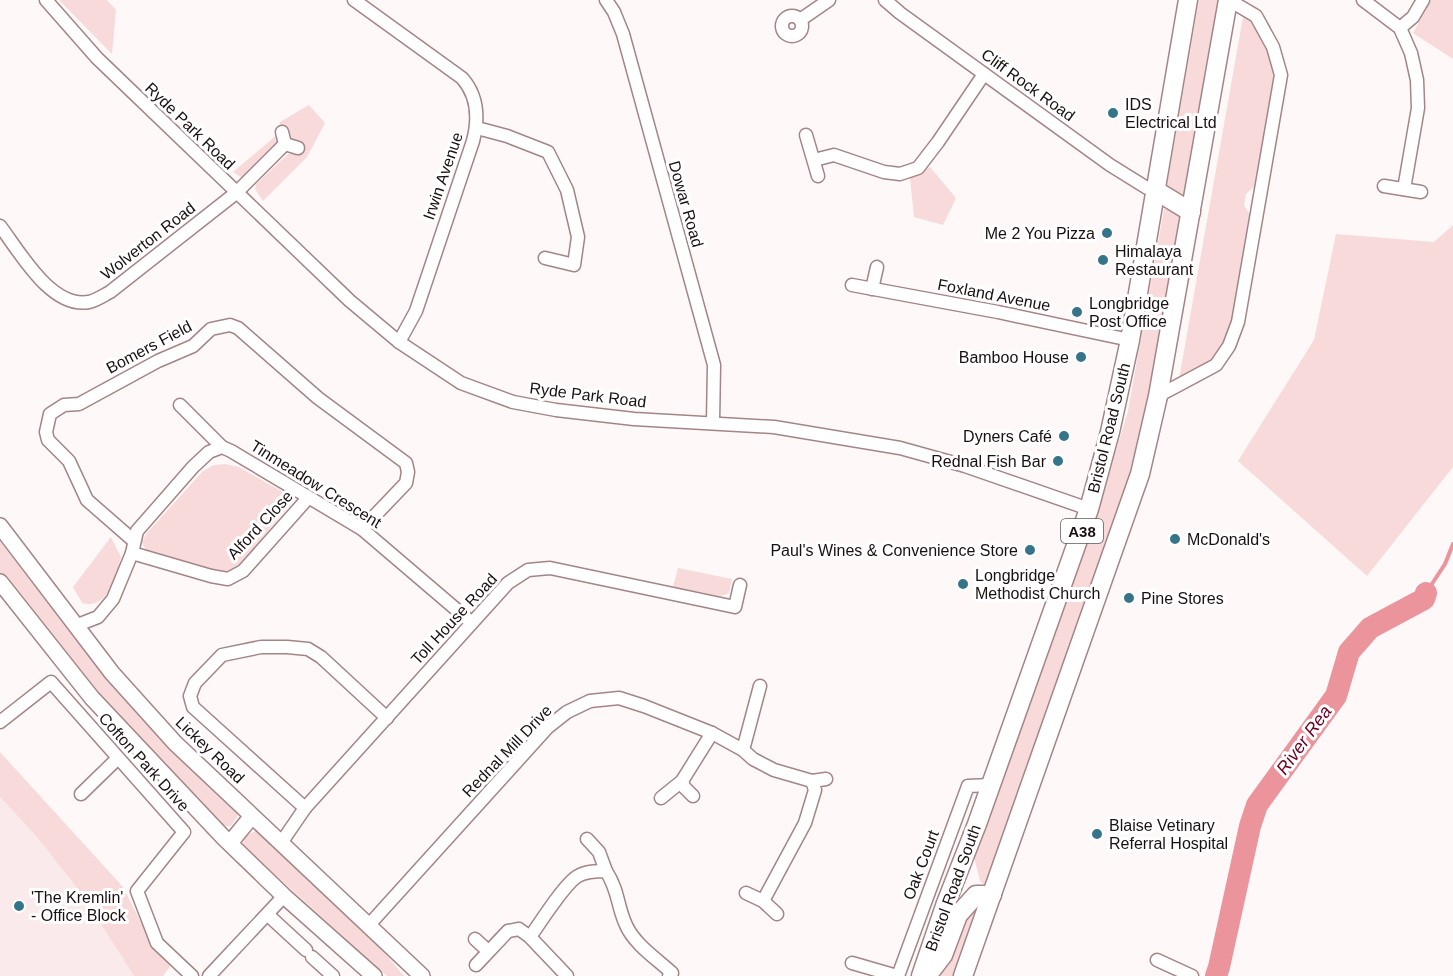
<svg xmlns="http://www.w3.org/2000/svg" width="1453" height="976" viewBox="0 0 1453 976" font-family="Helvetica,sans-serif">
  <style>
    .built { fill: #fbeaeb }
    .green { fill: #f8dadb }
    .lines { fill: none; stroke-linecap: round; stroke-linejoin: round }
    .stream { stroke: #eb949b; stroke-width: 4 }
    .river { stroke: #eb949b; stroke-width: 22 }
    .minor-casing { stroke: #a38587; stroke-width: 15 }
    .major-casing { stroke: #a38587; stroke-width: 18 }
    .highway-casing { stroke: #a38587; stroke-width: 21 }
    .minor { stroke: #fff; stroke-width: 12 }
    .major { stroke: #fff; stroke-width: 15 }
    .highway { stroke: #fff; stroke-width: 18 }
    .poi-dot { fill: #367489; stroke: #fff; stroke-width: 2 }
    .labels { text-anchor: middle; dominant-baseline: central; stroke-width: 6; stroke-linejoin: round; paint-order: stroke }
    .shield { fill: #fff; stroke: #5f5858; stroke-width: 1.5 }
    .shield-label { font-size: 15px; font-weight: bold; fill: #1b1011 }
    .street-label { font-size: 16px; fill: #1b1011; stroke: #fff }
    .poi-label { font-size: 16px; fill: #1b1011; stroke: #fff; text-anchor: start }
    .water-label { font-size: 18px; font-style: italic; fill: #6d0121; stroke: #fff }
  </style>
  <rect width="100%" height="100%" fill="#fff8f9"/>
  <!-- built -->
  <path class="built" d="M0,797L36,836L82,894L134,976H0Z"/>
  <!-- green -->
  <g class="green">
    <path d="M59,0H107L116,10L112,54Z"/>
    <path d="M1199,0H1224L1189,196L1183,195L1167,185Z"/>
    <path d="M1431,0H1453V59L1413,33Z"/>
    <path d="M1243,17L1254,22L1259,30L1270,56L1276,79L1257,184L1246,194L1244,205L1252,218C1245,256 1241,336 1212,362C1203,370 1189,374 1179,379Z"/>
    <path d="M309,105L325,123L307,157L263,201L255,189L256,184L288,154H297L300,146L293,141L288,132L281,144L245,180L233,172L278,134L280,122Z"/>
    <path d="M930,167L956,198L943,225L914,217L910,178Z"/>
    <path d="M1164,209H1170L1184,219L1135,474L986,887L980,881L974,857L1035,690L1099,508L1128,411Z"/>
    <path d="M1453,225V467L1367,576L1238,461L1314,340L1336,234L1434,242Z"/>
    <path d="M225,464L239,467L288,495L291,504L237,566L227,571L213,569L145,549L142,542L146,534L203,471L214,465Z"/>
    <path d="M111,537L121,557C116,577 108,610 82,603L73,587Z"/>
    <path d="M0,539L111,682L239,814L231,826H221L101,700L0,573Z"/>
    <path d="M678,568L732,579L729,593L721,596L673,587Z"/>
    <path d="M0,752L123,887L155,950L171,965L163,976H134L82,894L36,836L0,797Z"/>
    <path d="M255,831L382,950L404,976H387L242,845L246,836Z"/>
    <path d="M970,910L979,916L957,976H941L963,921Z"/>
  </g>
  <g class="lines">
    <!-- stream -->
    <path class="stream" d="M1426,593L1445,564L1453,544"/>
    <!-- river -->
    <path class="river" d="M1216,976L1219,967L1250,826L1257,805L1336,696L1349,652L1370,628L1424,599L1426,593"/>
    <!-- minor casing -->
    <g class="minor-casing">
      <g id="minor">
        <path d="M46,0L97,58L350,301L399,342L461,383L513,402L556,410L634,419L774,427L900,448L965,466L1089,509"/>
        <path d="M354,0L462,78C478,96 479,118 473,141L416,311L399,342"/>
        <path d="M606,0L614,12L623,34L714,365L713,422"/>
        <path d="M885,0L900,13L1110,165L1147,188L1155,190"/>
        <path d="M1363,0L1400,28L1411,53L1417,80L1418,108L1404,189"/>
        <circle cx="792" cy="26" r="10"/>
        <path d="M800,20L829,0"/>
        <path d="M1400,28L1413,17L1423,0"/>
        <path d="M477,128L507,136L548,152L567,190L578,237L574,265L545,258"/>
        <path d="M282,132L285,144L298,148"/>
        <path d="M806,135L818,176"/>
        <path d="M814,160L834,155L884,172L900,174L918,168L938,142L984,74"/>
        <path d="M1384,186L1421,192"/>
        <path d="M0,226C20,252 51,309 89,302C97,300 104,295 110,292L236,193L285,144"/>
        <path d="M852,285L998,312L1130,340"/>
        <path d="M872,289L877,267"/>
        <path d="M1158,396L1216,365L1229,346L1238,322L1281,75L1273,47L1256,16L1229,0"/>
        <path d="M180,405L222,447"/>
        <path d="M134,541L87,500L69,461L48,440L46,432L50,414L64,405L79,404L158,361L193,346L211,329L230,325L238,328L318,398L406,463L408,472L406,483L362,529"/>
        <path d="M132,553L211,576L228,579L243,571L308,498"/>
        <path d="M75,626L98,617L113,599L132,553L137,531L193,467L209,452L222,447L231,451L362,529L471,622"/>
        <path d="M0,722L51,682L184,832L137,891L157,943L192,976"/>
        <path d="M743,750L760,686"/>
        <path d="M682,781L684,787L693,796"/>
        <path d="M812,781L826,779"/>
        <path d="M81,794L118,758"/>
        <path d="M661,798L682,781L712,733"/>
        <path d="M305,808L193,707L190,696L195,683L222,655L261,647H287L308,649L321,657L387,718"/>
        <path d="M587,839L599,852L606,871"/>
        <path d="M281,843L305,808L508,583L528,570L550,568L735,607L740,585"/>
        <path d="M746,893L763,901L777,914"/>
        <path d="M268,915L306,950"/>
        <path d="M368,926L548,727L567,712L590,701L619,698L644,706L712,733L743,750L753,759L774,770L812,781L815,790L805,823L763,901"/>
        <path d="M530,937C540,923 565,883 578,876C586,871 597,871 606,871C619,891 617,906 626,925C634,944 657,959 672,973L669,976"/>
        <path d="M475,939L488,951"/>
        <path d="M312,957L333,976"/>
        <path d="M1157,960L1192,976"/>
        <path d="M852,963L897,976"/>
        <path d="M476,965L508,931L519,929L530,937L567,976"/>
        <path d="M209,976L284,896"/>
        <path d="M898,976L968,786L991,785"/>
      </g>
    </g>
    <!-- major casing -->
    <g class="major-casing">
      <g id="major">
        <path d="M0,526L112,673L175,743L422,976"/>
        <path d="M0,582L92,698L224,838L284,896L374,976"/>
        <path d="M230,843L252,816"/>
      </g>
    </g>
    <!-- highway casing -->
    <g class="highway-casing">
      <g id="highway">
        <path d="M1155,190L1191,212"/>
        <path d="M921,976L946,903L977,824L1089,509L1110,432L1130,340L1188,0"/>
        <path d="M927,976L943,955L958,915L976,895H992"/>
        <path d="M963,976L1140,474L1158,396L1228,0"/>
      </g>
    </g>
    <!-- minor -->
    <use href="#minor" class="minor"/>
    <!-- major -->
    <use href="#major" class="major"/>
    <!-- highway -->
    <use href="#highway" class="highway"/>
  </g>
  <!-- markers -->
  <g class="poi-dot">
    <circle cx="1113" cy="113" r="6"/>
    <circle cx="1107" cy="233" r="6"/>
    <circle cx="1103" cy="260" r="6"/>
    <circle cx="1077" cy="312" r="6"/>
    <circle cx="1081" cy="357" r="6"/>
    <circle cx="1064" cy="436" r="6"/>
    <circle cx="1058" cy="461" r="6"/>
    <circle cx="1175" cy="539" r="6"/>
    <circle cx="1030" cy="550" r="6"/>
    <circle cx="963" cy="584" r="6"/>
    <circle cx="1129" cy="598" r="6"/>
    <circle cx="1097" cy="834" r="6"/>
    <circle cx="19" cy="906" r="6"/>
  </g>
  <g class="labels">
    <!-- shield labels -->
    <rect class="shield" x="1061" y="519" width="42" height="24" rx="4.5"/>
    <g class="shield-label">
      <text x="1082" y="531">A38</text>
    </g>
    <!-- street labels -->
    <g class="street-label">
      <text transform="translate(1028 85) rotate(36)">Cliff Rock Road</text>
      <text transform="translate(190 126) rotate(44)">Ryde Park Road</text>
      <text transform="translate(443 176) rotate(-71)">Irwin Avenue</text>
      <text transform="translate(686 204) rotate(74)">Dowar Road</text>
      <text transform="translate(148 241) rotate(-38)">Wolverton Road</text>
      <text transform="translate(994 295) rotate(11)">Foxland Avenue</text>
      <text transform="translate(149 347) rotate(-28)">Bomers Field</text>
      <text transform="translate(588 395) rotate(7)">Ryde Park Road</text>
      <text transform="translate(1109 428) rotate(-76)">Bristol Road South</text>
      <text transform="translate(316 484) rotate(32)">Tinmeadow Crescent</text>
      <text transform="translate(260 525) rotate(-47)">Alford Close</text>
      <text transform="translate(454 619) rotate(-47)">Toll House Road</text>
      <text transform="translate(210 750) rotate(44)">Lickey Road</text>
      <text transform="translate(507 751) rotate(-46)">Rednal Mill Drive</text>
      <text transform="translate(144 762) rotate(48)">Cofton Park Drive</text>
      <text transform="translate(921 865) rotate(-69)">Oak Court</text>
      <text transform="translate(953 888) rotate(-70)">Bristol Road South</text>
    </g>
    <!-- poi labels -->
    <g class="poi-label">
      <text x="1125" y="104">IDS<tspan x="1125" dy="18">Electrical Ltd</tspan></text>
      <text x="1095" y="233" text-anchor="end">Me 2 You Pizza</text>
      <text x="1115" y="251">Himalaya<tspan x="1115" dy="18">Restaurant</tspan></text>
      <text x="1089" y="303">Longbridge<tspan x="1089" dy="18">Post Office</tspan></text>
      <text x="1069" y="357" text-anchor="end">Bamboo House</text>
      <text x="1052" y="436" text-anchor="end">Dyners Café</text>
      <text x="1046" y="461" text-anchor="end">Rednal Fish Bar</text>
      <text x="1187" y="539">McDonald's</text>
      <text x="1018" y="550" text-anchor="end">Paul's Wines &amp; Convenience Store</text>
      <text x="975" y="575">Longbridge<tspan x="975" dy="18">Methodist Church</tspan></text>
      <text x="1141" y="598">Pine Stores</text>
      <text x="1109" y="825">Blaise Vetinary<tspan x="1109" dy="18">Referral Hospital</tspan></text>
      <text x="31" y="897">'The Kremlin'<tspan x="31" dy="18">- Office Block</tspan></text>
    </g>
    <!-- water labels -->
    <g class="water-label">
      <text transform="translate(1304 740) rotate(-54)">River Rea</text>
    </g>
  </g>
</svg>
